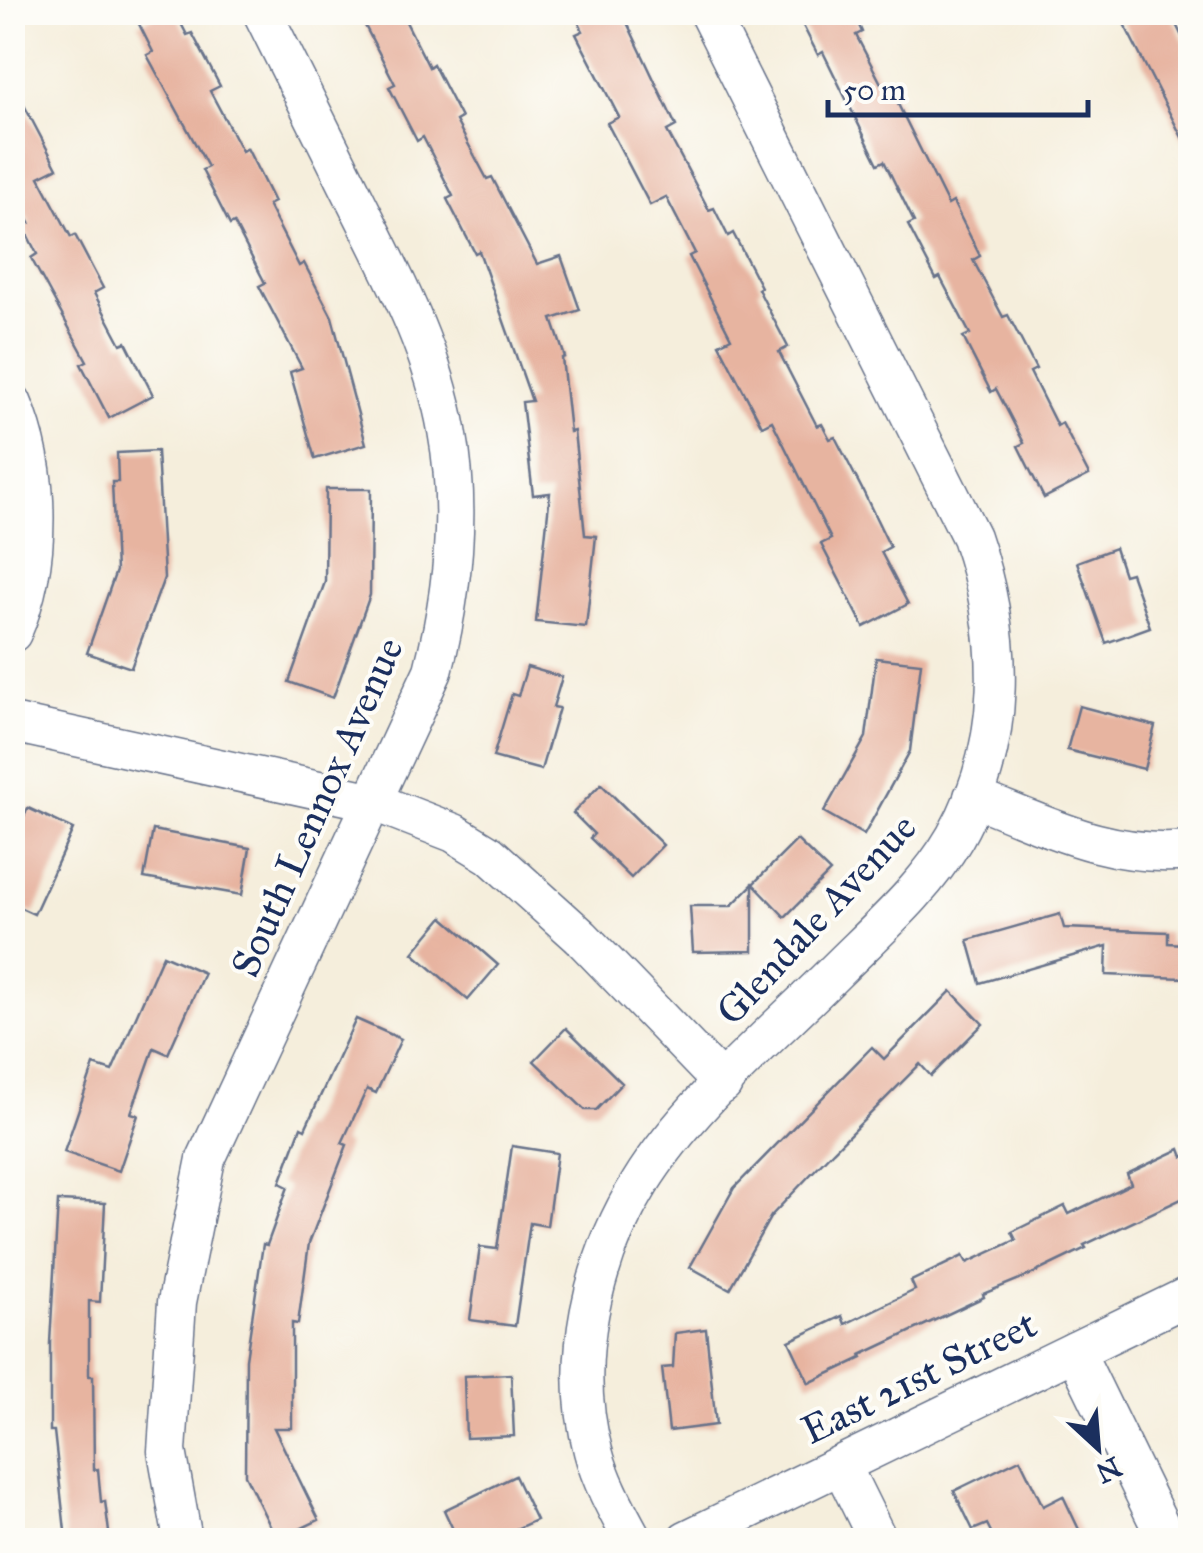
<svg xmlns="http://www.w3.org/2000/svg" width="1203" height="1553" viewBox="0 0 1203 1553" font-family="'IM FELL Great Primer',serif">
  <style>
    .building { fill: #e7b4a0 }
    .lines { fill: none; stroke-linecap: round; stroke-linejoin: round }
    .minor-casing { stroke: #67728a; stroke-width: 41 }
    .minor { stroke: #fff; stroke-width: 38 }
    .labels { text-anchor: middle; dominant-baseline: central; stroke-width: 8; stroke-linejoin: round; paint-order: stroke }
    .street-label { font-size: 40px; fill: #1b2f5e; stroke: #fdfcf7 }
  </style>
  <rect width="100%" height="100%" fill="#fdfcf7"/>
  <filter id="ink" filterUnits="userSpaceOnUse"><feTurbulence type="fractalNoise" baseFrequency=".01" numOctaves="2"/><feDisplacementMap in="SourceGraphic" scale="20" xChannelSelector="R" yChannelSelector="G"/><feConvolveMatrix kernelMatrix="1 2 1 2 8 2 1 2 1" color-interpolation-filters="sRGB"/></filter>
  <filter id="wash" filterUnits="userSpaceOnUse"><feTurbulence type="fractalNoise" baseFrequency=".0048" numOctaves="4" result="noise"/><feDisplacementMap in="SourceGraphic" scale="40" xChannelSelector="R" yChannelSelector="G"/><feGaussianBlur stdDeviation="2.25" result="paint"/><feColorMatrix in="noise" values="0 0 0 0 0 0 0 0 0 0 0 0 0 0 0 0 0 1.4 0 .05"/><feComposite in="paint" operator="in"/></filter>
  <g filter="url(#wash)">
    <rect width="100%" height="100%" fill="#f5eedc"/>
    <g id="blocks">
      <!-- building -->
      <g class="building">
        <path d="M162,12H175L187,35L192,33L220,86L210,91L242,151L247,148L274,202L268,205L299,266L304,263L332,317L366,444L315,459L290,372L302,368L259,286L265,283L234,223L230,225L202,170L208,167L147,55L153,52L139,24Z"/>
        <path d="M358,12H401L429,67L433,64L461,118L456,121L487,179L492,177L537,264L561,256L580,310L552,319L565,357L562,358L570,432L574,431L585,535L596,536L586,627L536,622L550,493L533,495L522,402L532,401L479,251L475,253L447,199L453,196L423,137L417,141L389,87L395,84Z"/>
        <path d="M573,12H622L676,126L667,131L709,210L714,208L728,236L733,233L761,287L758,289L788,347L779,352L817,426L822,424L830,439L835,437L863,491L890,547L881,552L908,604L864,627L821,544L831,539L772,421L762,426L719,344L731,338L689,256L695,253L666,197L650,205L607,123L619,117L576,34L583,31Z"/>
        <path d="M796,12H853L862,32L856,35L886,93L891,90L948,205L953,202L980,256L973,260L1003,317L1008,315L1036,369L1030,372L1057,426L1062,423L1089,475L1044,498L1018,446L1024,443L996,389L991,392L963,337L970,334L940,277L936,279L908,225L914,222L884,161L878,164L823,52L818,55Z"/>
        <path d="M1118,12H1170L1190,53V153Z"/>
        <path d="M12,82L57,168L39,177L71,237L75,235L103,288L94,293L121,344L126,342L153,395L109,418L81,364L87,361L31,258L37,254L23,226L30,223L12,191Z"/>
        <path d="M157,451L164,578L131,668L87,653L116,571L112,482H118L117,453Z"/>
        <path d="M326,489H371L370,595L333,698L289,682L325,582Z"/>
        <path d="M1115,548L1124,575L1131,573L1150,627L1106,643L1077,562Z"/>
        <path d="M876,658L921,663L910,751L864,835L824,812L866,737Z"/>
        <path d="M527,667L562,677L553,707L559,708L541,770L493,757L512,694L518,696Z"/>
        <path d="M1079,706L1155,726L1144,769L1067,750Z"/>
        <path d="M601,784L663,845L631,878L590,838L594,834L573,813Z"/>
        <path d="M28,808L73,829L34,914L12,904V842Z"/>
        <path d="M153,830L250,848L242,895L144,878Z"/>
        <path d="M797,840L830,872L785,917L753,884V951L693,952L690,906H731Z"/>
        <path d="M1060,914L1064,928L1168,932V943L1184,944L1183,978L1106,975L1107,946L980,983L968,940Z"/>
        <path d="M443,917L498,965L468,1000L413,953Z"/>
        <path d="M163,955L204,973L168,1054L154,1048L131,1113L138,1115L119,1171L64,1152L94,1065L112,1071Z"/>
        <path d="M951,991L983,1024L931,1076L920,1064L833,1151L771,1216L730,1289L690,1267L734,1188L872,1047L884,1059Z"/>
        <path d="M356,1019L401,1039L376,1093L367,1089L342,1143L347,1145L309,1243L298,1324L292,1323V1428H274L319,1520L277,1540L245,1475L246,1359L263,1244L267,1245L288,1187L280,1183L301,1127L305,1129Z"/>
        <path d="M566,1028L622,1083L596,1110H585L534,1061Z"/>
        <path d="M512,1146L557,1153L547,1226L530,1223L515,1326L470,1320L480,1247L497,1249Z"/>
        <path d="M1180,1149L1183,1157L1190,1153V1195L1084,1245L1086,1248L1032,1274L983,1294L984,1297L861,1355L862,1358L809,1383L789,1341L842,1316L845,1324L915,1290L911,1281L963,1256L967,1263L1016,1240L1012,1232L1065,1206L1069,1214L1131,1184L1127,1174Z"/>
        <path d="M58,1201L105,1203L100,1302L89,1301V1376H93L94,1470L98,1469L101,1502L105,1501L110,1540H66L54,1431H50V1343Z"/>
        <path d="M706,1329L716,1425L669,1431L662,1368L673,1367L675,1333Z"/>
        <path d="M511,1374L514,1436L466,1438L464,1376Z"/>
        <path d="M1020,1459L1043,1506L1063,1496L1084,1540H995L987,1524L973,1530L954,1491Z"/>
        <path d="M515,1476L536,1520L492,1540H458L444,1510Z"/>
      </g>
    </g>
  </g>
  <g filter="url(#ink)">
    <use href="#blocks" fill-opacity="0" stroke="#67728a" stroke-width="2.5"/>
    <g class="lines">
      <!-- minor casing -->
      <g class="minor-casing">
        <g id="minor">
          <path d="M12,402C42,471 42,565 12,633"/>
          <path d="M12,723L374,802L454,833L490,855L581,937L723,1084"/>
          <path d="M973,797C1048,826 1108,859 1190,851"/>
          <path d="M1075,1351L1167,1540"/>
          <path d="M841,1465L878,1540"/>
          <path d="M183,1540L167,1451L177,1302L206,1159L433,671C453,592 462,511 447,430C433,351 396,281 361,211C328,145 295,79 262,12"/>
          <path d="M633,1540C618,1512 601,1482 593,1451C569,1362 592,1260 640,1183C688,1105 770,1037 835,972C877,930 925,889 955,837C1008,743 1005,636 971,537L708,12"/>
          <path d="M686,1540L1190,1295"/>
        </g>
      </g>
      <!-- minor -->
      <use href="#minor" class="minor"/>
    </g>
  </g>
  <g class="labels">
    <!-- street labels -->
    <g class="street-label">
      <text transform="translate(317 807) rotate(-66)">South Lennox Avenue</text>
      <text transform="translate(816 919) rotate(-47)">Glendale Avenue</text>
      <text transform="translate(919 1377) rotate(-26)">East 21st Street</text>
    </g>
  </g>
  <!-- margin -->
  <rect width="1203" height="1553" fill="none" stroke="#fdfcf7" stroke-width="50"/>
  <!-- north arrow -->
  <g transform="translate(1098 1448) rotate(154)" stroke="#fdfcf7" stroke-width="8" paint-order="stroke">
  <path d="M0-8L18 38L0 25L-18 38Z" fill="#1b2f5e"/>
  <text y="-15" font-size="28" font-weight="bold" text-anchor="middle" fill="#1b2f5e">N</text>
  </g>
  <!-- scale -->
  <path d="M828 100v15h260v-15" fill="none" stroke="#1b2f5e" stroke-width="5"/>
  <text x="843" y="100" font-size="30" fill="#1b2f5e" stroke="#fdfcf7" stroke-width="8" paint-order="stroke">50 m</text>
</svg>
